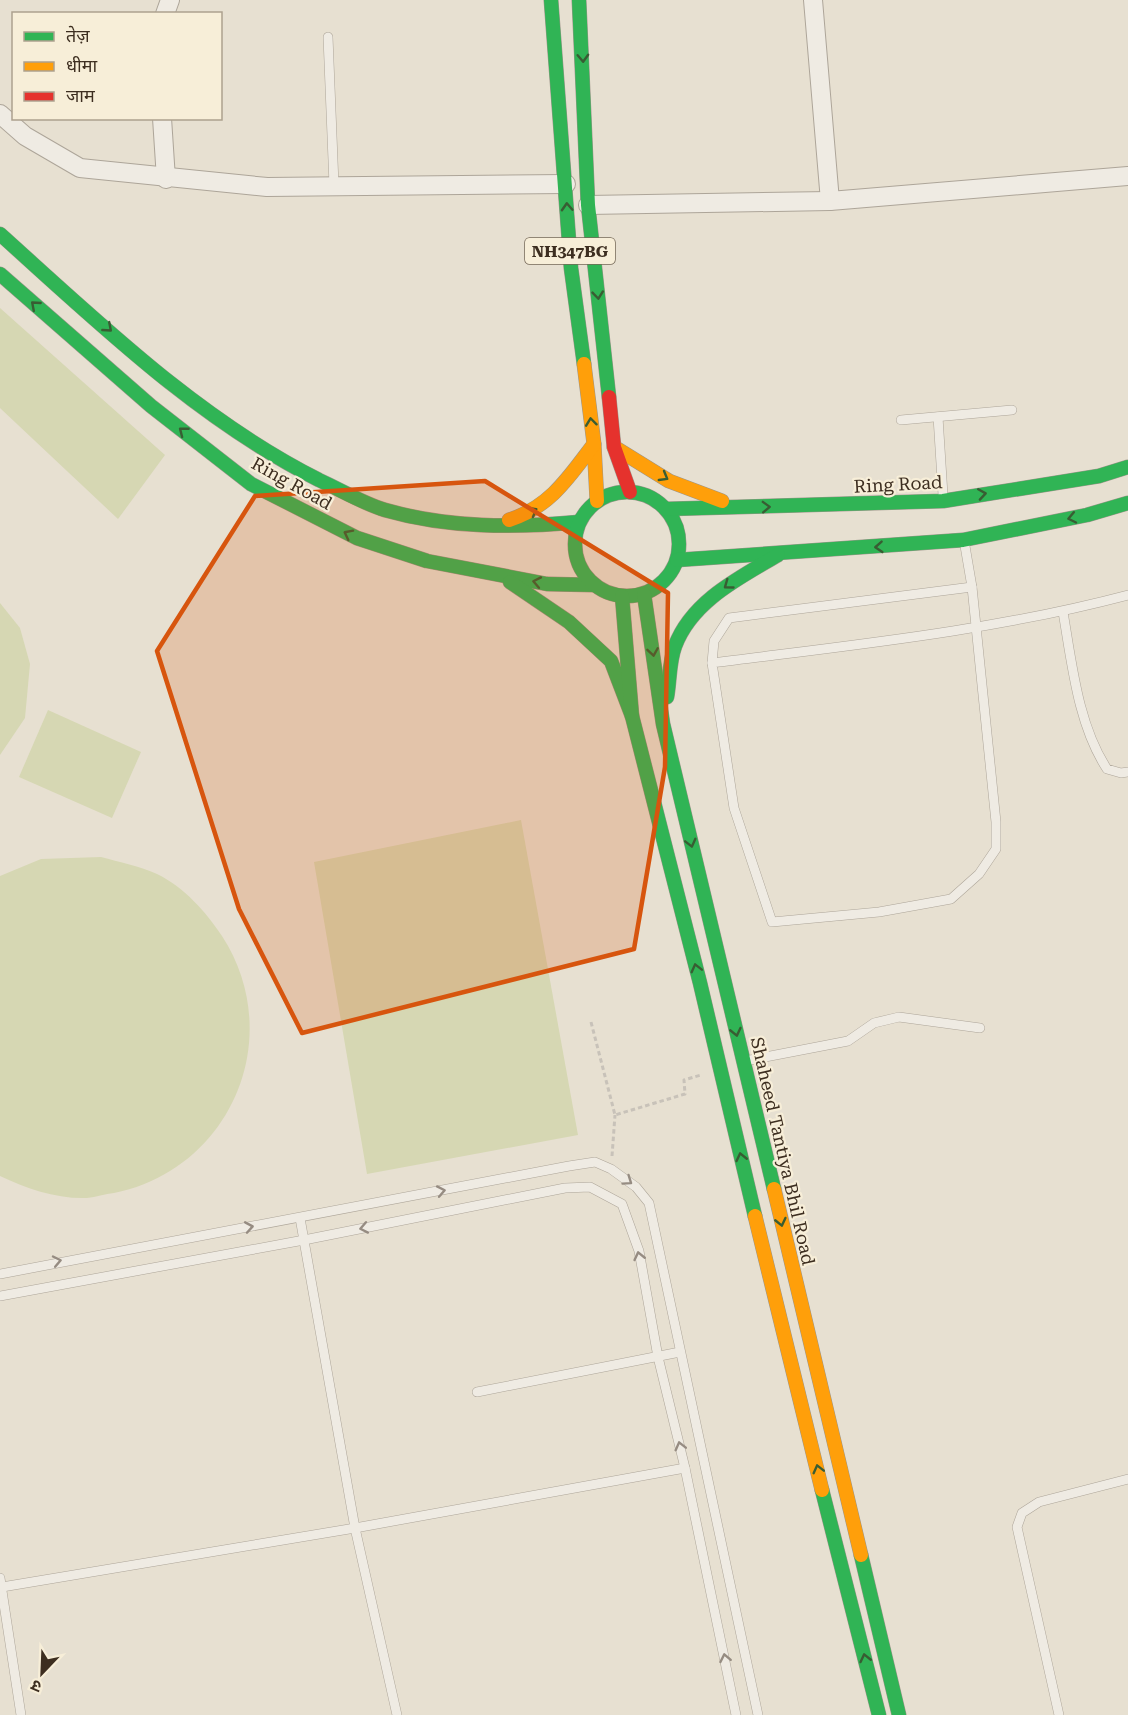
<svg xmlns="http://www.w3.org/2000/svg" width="1128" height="1715" viewBox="0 0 1128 1715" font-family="'Roboto Serif','Noto Sans Devanagari',serif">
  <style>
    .green { fill: #d6d7b3 }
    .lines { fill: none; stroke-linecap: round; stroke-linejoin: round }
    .lane-casing { stroke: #ada599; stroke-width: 10 }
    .street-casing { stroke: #ada599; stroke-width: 20 }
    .fast-casing { stroke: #9c958a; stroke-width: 15 }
    .slow-casing { stroke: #9c958a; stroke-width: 15 }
    .jam-casing { stroke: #9c958a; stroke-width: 15 }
    .path { stroke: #c8c2b9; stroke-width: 3; stroke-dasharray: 4.5 3; stroke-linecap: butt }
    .lane { stroke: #efebe3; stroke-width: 9 }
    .street { stroke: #efebe3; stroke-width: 18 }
    .fast { stroke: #30b455; stroke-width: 14 }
    .slow { stroke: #ff9f0a; stroke-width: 14 }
    .jam { stroke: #e5322d; stroke-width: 14 }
    .oneway { stroke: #385d33 }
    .oneway2 { stroke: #968c82 }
    .marked { fill: #d7550e; fill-opacity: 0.2; stroke: #d7550e; stroke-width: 4.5; stroke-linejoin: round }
    .labels { text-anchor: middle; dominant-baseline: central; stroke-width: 4.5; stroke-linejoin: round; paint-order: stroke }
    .shield { fill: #f7eed8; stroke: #756857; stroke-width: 1.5 }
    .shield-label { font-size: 16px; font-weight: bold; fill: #3d2e20 }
    .street-label { font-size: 18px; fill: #3d2e20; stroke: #f7eed8 }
  </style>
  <rect width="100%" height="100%" fill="#e7e0d1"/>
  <!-- green -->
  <g class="green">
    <path d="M0,308L165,455L118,519L0,408Z"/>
    <path d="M0,603L20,628L30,664L25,718L0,755Z"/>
    <path d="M48,710L141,752L112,818L19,777Z"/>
    <path d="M521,820L578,1135L367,1174L314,862Z"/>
    <path d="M101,857C119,862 140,866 157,874C184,887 206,912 222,936C287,1036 232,1169 114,1193C105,1194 96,1197 87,1198C56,1199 28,1189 0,1176V876L41,859Z"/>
  </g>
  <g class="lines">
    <!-- lane casing -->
    <g class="lane-casing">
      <g id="lane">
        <path d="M328,37L334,185"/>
        <path d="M938,417L943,495"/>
        <path d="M901,420L1012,410"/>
        <path d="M965,546L972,587L996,822V849L979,874L951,899L879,912L772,922L734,808L712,663C852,645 992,631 1128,595"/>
        <path d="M1063,612C1072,664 1078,725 1107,769L1121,773L1128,772"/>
        <path d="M712,663L714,641L729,618L972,587"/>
        <path d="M745,1061L848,1041L874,1023L899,1017L980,1028"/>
        <path d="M300,1218L355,1528L397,1715"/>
        <path d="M0,1274L569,1166L595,1162L611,1169L636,1187L649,1203L758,1715"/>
        <path d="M0,1296L304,1240L565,1188L590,1187L622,1204L639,1251L658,1357L685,1468L736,1715"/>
        <path d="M477,1392L680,1352"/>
        <path d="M0,1578L21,1715"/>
        <path d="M2,1587L355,1528L685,1468"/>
        <path d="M1059,1715L1017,1527L1022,1513L1039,1502L1128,1479"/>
      </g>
    </g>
    <!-- street casing -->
    <g class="street-casing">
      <g id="street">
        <path d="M813,0L830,201L1128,176"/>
        <path d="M165,14L170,0"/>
        <path d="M0,114L25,136L80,168L267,187L566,184"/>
        <path d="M162,118L166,179"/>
        <path d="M588,205L830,201"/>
      </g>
    </g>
    <!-- fast casing -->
    <g class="fast-casing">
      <g id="fast">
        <path d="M551,0L571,268L584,364"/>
        <path d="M579,0L588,205L609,397"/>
        <path d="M0,234C100,324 198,419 319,480C341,490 362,503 385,510C448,528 514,528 579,522"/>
        <path d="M0,274L151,406L251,484L357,538L427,561L547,584L595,585"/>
        <circle cx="627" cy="544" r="52"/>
        <path d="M666,509L943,501L1099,476L1128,467"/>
        <path d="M677,560L963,540L1087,515L1128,503"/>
        <path d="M510,582L569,622L611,661L632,716"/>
        <path d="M644,594L663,724L774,1189"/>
        <path d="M622,596L632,716L700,983L755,1216"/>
        <path d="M667,697C670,680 669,662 675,646C692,601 739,578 778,555"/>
        <path d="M822,1490L879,1715"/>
        <path d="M861,1555L899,1715"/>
      </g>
    </g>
    <!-- slow casing -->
    <g class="slow-casing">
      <g id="slow">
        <path d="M584,364L594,444L597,501"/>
        <path d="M614,447L669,481L722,501"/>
        <path d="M509,520C550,507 569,477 594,444"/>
        <path d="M774,1189L861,1555"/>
        <path d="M755,1216L822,1490"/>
      </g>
    </g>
    <!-- jam casing -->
    <g class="jam-casing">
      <path id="jam" d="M609,397L614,447L630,492"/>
    </g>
    <!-- path -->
    <g class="path">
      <path d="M591,1022L615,1115L685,1094L684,1080L701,1075"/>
      <path d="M612,1156L615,1115"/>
    </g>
    <!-- lane -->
    <use href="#lane" class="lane"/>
    <!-- street -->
    <use href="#street" class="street"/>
    <!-- fast -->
    <use href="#fast" class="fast"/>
    <!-- slow -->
    <use href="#slow" class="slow"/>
    <!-- jam -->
    <use href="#jam" class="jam"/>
  </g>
  <!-- one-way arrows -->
  <defs><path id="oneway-chevron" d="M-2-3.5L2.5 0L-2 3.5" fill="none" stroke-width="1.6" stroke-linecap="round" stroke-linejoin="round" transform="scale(1.5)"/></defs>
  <g class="oneway">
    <use href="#oneway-chevron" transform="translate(583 58) rotate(88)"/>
    <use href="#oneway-chevron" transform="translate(567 207) rotate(-93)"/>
    <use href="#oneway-chevron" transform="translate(598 295) rotate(84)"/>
    <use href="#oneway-chevron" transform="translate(35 305) rotate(-139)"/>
    <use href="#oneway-chevron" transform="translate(108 328) rotate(41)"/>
    <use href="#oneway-chevron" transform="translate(591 422) rotate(-97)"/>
    <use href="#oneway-chevron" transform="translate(183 431) rotate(-142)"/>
    <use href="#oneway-chevron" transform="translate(664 477) rotate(30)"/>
    <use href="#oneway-chevron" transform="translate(982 494) rotate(-9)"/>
    <use href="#oneway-chevron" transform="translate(766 507) rotate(-2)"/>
    <use href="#oneway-chevron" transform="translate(533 511) rotate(-29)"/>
    <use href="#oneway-chevron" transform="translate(1072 518) rotate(168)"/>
    <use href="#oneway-chevron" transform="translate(348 534) rotate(-153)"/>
    <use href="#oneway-chevron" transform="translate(879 547) rotate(176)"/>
    <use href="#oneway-chevron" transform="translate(537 582) rotate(-169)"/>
    <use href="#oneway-chevron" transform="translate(728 585) rotate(144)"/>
    <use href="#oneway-chevron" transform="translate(653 652) rotate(81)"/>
    <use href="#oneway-chevron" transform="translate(691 843) rotate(76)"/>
    <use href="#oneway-chevron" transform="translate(696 968) rotate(-104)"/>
    <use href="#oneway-chevron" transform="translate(736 1032) rotate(77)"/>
    <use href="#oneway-chevron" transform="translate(741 1157) rotate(-103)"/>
    <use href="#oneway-chevron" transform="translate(781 1222) rotate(77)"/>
    <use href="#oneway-chevron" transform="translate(818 1469) rotate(-104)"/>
    <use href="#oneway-chevron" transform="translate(865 1658) rotate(-103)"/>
  </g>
  <g class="oneway2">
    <use href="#oneway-chevron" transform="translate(628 1181) rotate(35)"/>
    <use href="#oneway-chevron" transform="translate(441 1191) rotate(-11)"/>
    <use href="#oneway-chevron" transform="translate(249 1227) rotate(-10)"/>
    <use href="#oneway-chevron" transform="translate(364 1228) rotate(169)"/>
    <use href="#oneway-chevron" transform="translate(639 1256) rotate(-103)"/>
    <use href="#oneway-chevron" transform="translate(57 1261) rotate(-12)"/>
    <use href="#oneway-chevron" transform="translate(680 1446) rotate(-104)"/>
    <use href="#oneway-chevron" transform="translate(725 1658) rotate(-101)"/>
  </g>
  <!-- marked area -->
  <path class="marked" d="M485,481L668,593L665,767L634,949L302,1033L239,909L157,651L255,496Z"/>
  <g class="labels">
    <!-- shield labels -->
    <rect class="shield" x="525" y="238" width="90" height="26" rx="4.5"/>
    <g class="shield-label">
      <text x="570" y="251">NH347BG</text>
    </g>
    <!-- street labels -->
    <g class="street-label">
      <text transform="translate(292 483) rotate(29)">Ring Road</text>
      <text transform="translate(898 484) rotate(-3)">Ring Road</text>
      <text transform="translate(783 1151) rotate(77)">Shaheed Tantiya Bhil Road</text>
    </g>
  </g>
  <!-- legend -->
  <rect x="12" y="12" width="210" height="108" fill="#f7eed8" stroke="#ada18e" stroke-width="1.5"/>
  <rect x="24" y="32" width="30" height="9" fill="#30b455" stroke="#ada18e" stroke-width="1.5"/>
  <text x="66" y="42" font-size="18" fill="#3d2e20">तेज़</text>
  <rect x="24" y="62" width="30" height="9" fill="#ff9f0a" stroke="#ada18e" stroke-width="1.5"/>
  <text x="66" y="72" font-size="18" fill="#3d2e20">धीमा</text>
  <rect x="24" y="92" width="30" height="9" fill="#e5322d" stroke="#ada18e" stroke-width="1.5"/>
  <text x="66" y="102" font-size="18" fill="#3d2e20">जाम</text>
  <!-- north arrow -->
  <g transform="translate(42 1673) rotate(203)" stroke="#f7eed8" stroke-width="4.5" paint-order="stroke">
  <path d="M0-4.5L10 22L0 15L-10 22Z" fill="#3d2e20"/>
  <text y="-9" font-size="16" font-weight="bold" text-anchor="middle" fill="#3d2e20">उ</text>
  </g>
</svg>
